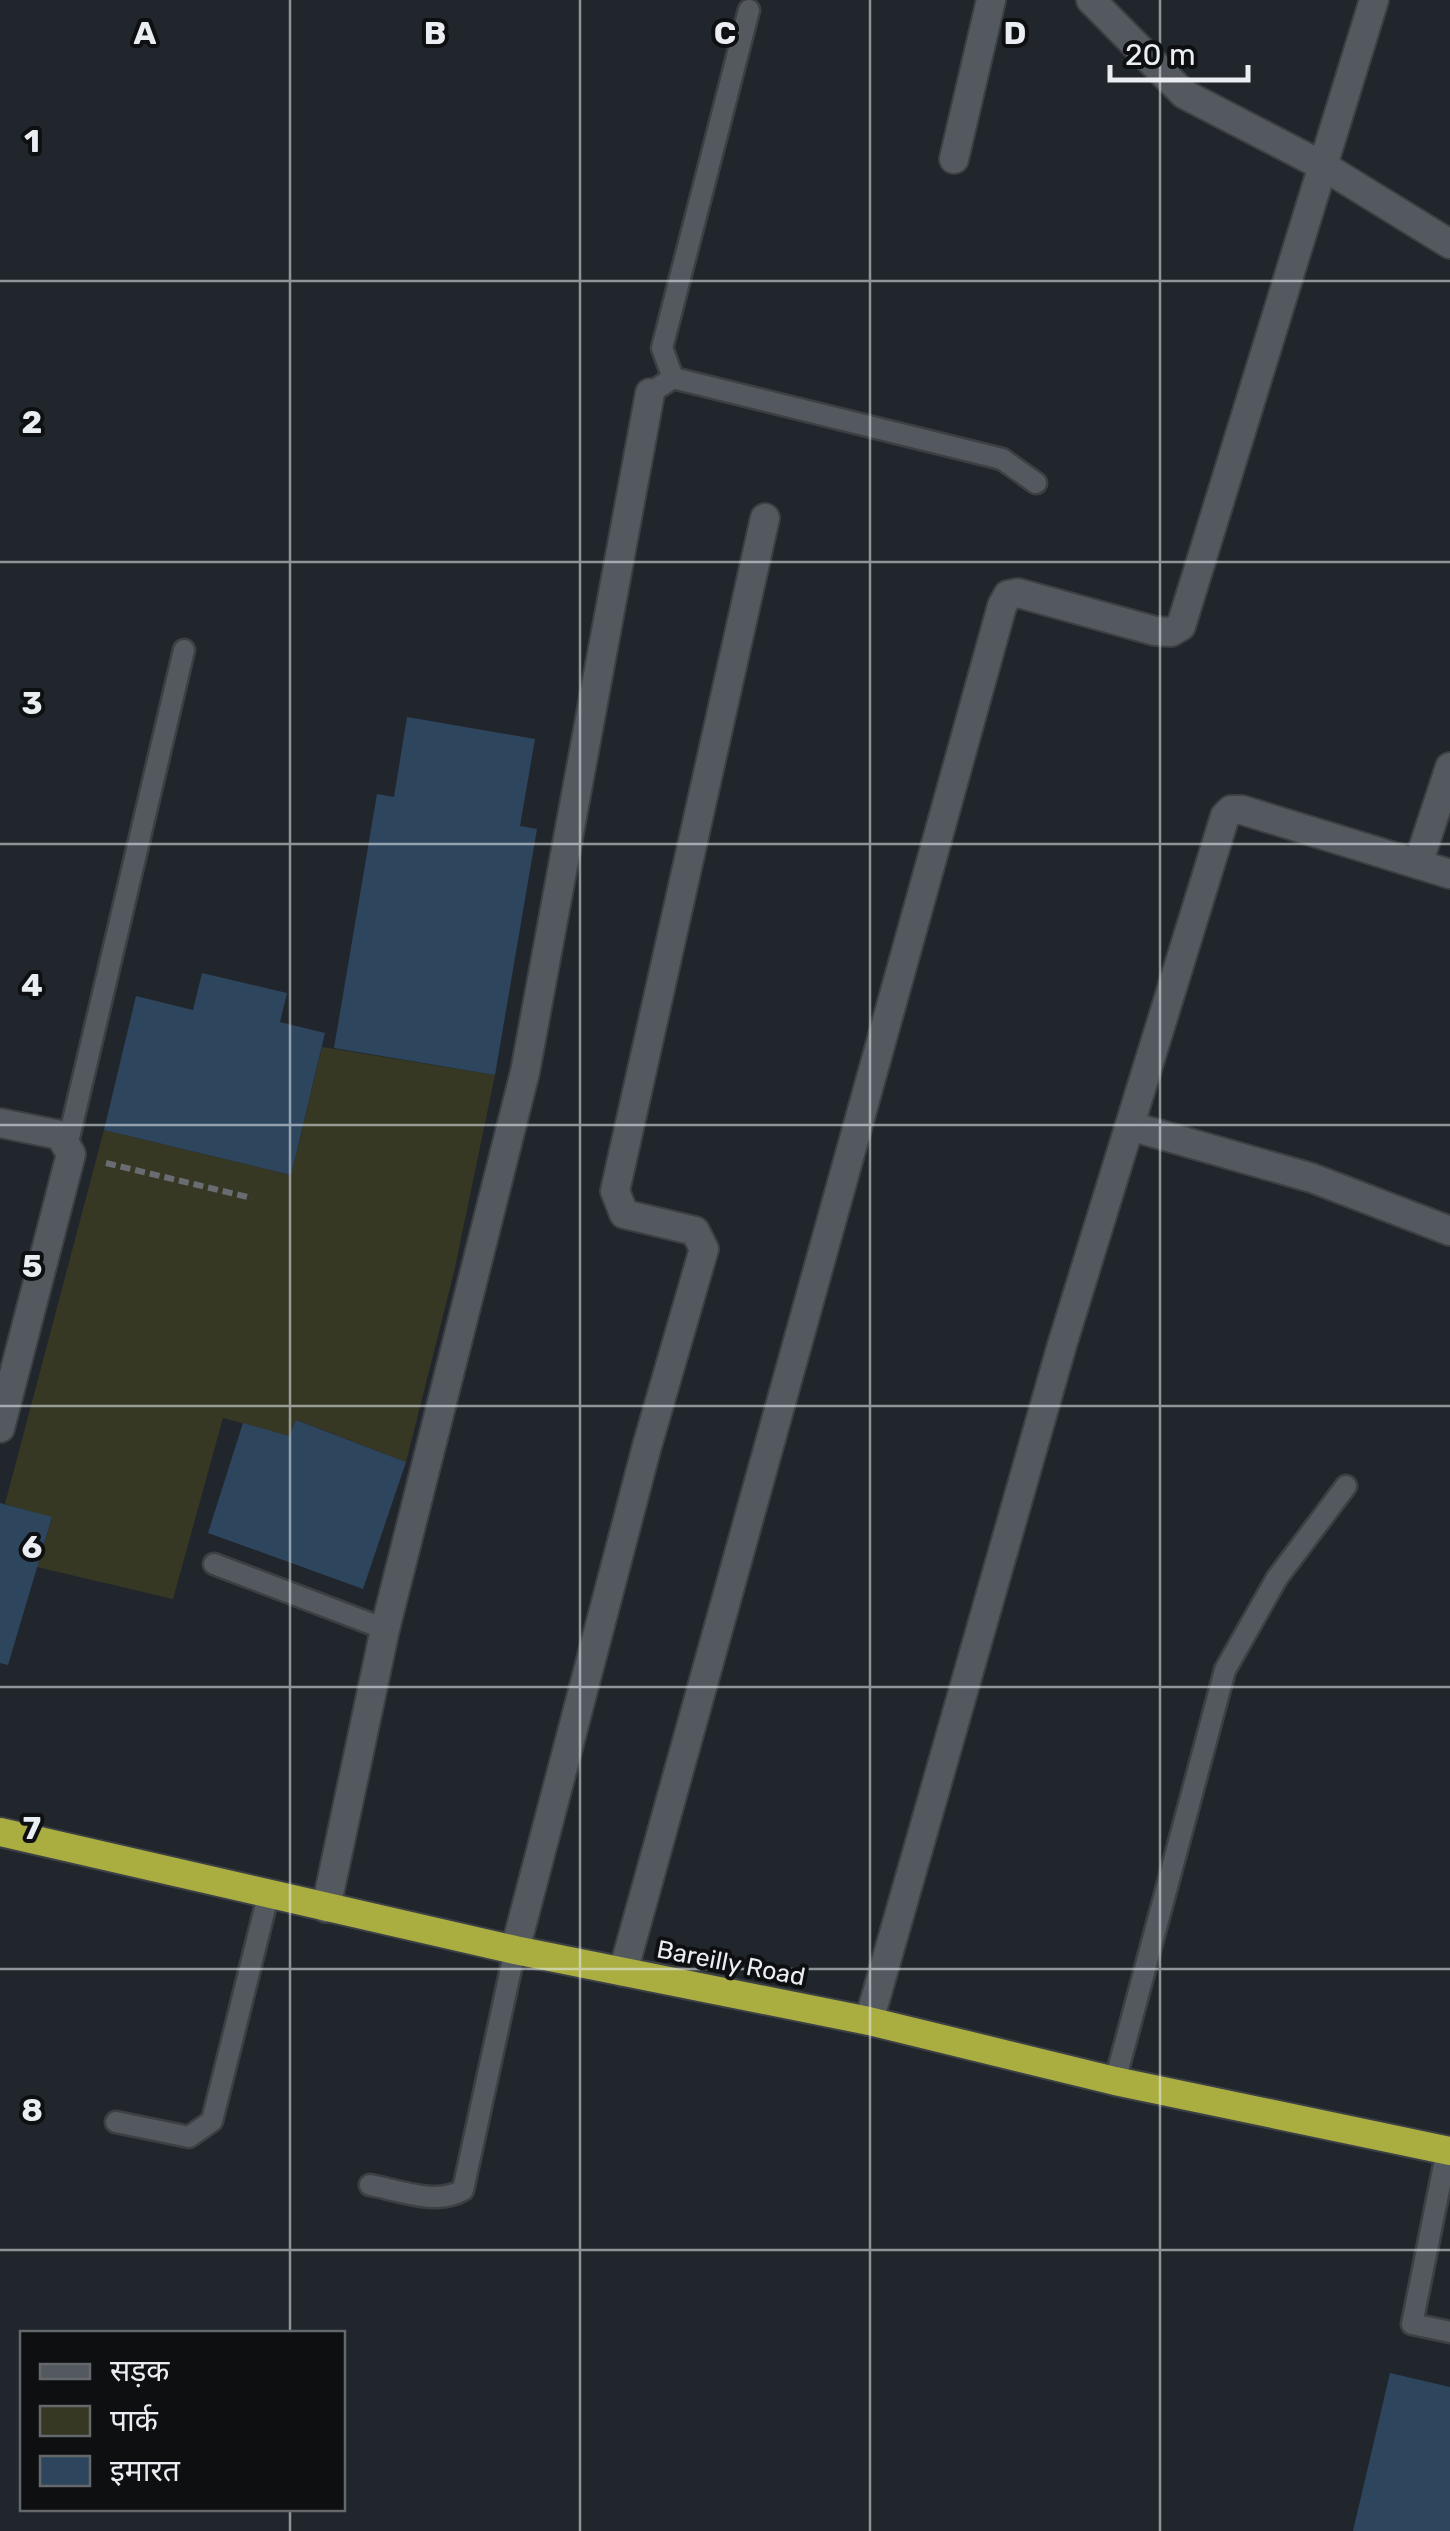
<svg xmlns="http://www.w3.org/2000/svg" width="1450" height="2531" viewBox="0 0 1450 2531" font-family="Rubik,'Noto Sans Devanagari',sans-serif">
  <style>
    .green { fill: #373824 }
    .building { fill: #2e455e }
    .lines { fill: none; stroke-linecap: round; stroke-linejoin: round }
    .service-casing { stroke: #3c4045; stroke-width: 25 }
    .minor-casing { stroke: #3c4045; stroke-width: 32 }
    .trunk-casing { stroke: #3c4045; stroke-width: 32 }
    .path { stroke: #696d72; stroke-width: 6; stroke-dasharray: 10 5; stroke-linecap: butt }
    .service { stroke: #53595f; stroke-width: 20 }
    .minor { stroke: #53595f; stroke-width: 28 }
    .trunk { stroke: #aaad40; stroke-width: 28 }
    .grid { fill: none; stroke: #eaeef2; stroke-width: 2.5; stroke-opacity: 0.55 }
    .labels { text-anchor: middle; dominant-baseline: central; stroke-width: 8; stroke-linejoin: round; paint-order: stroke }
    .street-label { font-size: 25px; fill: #eaeef2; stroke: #0d0f11 }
    .grid-label { font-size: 32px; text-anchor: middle; font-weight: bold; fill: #eaeef2; stroke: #0d0f11; stroke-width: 8; stroke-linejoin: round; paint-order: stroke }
  </style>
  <rect width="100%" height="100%" fill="#21262c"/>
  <!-- green -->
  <path class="green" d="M322,1047L495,1075L454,1272L406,1462L297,1420L289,1436L223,1418L173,1599L37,1567L52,1518L5,1504L104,1130L291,1175Z"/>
  <!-- building -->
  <g class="building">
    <path d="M407,717L535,739L520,826L537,829L495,1075L334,1048L377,794L394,797Z"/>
    <path d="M202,973L287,993L280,1022L325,1033L291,1175L104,1130L136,996L193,1010Z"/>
    <path d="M296,1420L406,1462L363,1589L208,1533L243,1423L289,1436Z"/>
    <path d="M0,1503L52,1517L8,1665L0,1663Z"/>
    <path d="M1390,2373L1450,2387V2531H1353Z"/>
  </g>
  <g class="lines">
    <!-- service casing -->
    <g class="service-casing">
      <g id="service">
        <path d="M673,378L662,348L749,10"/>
        <path d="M650,393L673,378L1002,459L1036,483"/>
        <path d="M68,1142L184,650"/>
        <path d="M214,1564L385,1629"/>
        <path d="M1115,2081L1225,1670L1277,1578L1346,1486"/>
        <path d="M116,2122L189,2137L212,2121L269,1892"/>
        <path d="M1447,2150L1412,2324L1450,2332"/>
        <path d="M370,2185C398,2190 437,2206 463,2190L515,1950"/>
      </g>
    </g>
    <!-- minor casing -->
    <g class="minor-casing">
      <g id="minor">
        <path d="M1091,0L1184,94L1325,167L1450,244"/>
        <path d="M954,159L991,0"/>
        <path d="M1418,864L1450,767"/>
        <path d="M0,1123L60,1135L71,1154L0,1428"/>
        <path d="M1130,1126L1312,1178L1450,1231"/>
        <path d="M326,1908L385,1629L525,1072L650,393"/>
        <path d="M515,1950L647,1446L704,1249L695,1231L624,1214L615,1191L765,518"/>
        <path d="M623,1972C753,1517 873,1060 1002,606L1008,595L1018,593L1155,631L1171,632L1181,626L1374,0"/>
        <path d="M869,2021L1062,1345L1225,816L1231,810H1242L1450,874"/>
      </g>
    </g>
    <!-- trunk casing -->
    <g class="trunk-casing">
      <path id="trunk" d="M0,1832L515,1950L869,2021L1115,2081L1450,2151"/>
    </g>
    <!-- path -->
    <path class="path" d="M106,1163L252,1198"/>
    <!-- service -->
    <use href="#service" class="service"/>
    <!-- minor -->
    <use href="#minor" class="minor"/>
    <!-- trunk -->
    <use href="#trunk" class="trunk"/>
  </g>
  <!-- grid -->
  <path class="grid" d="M290,0V2334M580,0V2531M870,0V2531M1160,0V2531M0,281H1450M0,562H1450M0,844H1450M0,1125H1450M0,1406H1450M0,1687H1450M0,1969H1450M0,2250H1450M290,2508V2531"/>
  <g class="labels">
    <!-- street labels -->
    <g class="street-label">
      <text transform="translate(731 1963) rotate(11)">Bareilly Road</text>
    </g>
  </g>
  <g class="grid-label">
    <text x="145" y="44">A</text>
    <text x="435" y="44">B</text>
    <text x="725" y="44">C</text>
    <text x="1015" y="44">D</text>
    <text x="32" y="152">1</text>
    <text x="32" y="433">2</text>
    <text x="32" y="714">3</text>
    <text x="32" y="996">4</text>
    <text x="32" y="1277">5</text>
    <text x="32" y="1558">6</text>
    <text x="32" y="1839">7</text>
    <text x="32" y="2121">8</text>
  </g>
  <!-- legend -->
  <rect x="20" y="2331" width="325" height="180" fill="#0d0f11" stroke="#65686b" stroke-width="2.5"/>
  <rect x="40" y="2364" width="50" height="15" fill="#53595f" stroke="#65686b" stroke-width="2.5"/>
  <text x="110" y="2381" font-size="30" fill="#eaeef2">सड़क</text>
  <rect x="40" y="2406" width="50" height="30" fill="#373824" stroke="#65686b" stroke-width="2.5"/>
  <text x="110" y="2431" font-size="30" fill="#eaeef2">पार्क</text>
  <rect x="40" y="2456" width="50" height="30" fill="#2e455e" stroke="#65686b" stroke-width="2.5"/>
  <text x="110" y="2481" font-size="30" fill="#eaeef2">इमारत</text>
  <!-- scale -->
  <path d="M1110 65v15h138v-15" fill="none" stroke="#eaeef2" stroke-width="5"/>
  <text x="1125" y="65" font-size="30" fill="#eaeef2" stroke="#0d0f11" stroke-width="8" paint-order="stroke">20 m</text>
</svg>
